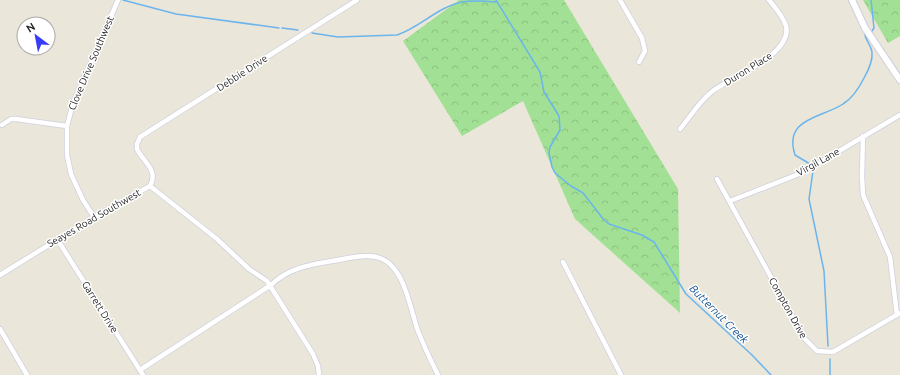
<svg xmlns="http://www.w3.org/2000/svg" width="900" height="375" viewBox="0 0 900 375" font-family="Ubuntu,sans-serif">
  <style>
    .forest { fill: url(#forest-crowns) }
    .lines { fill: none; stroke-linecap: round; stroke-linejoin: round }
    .stream { stroke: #6bb4ed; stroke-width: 1.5 }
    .street-casing { stroke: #cecfe1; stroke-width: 6 }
    .secondary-casing { stroke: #cecfe1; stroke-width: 8 }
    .street { stroke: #fff; stroke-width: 4.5 }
    .secondary { stroke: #fff; stroke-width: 6 }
    .labels { text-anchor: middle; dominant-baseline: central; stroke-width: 3; stroke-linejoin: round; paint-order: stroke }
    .street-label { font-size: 10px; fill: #282828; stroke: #fff }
    .water-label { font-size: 11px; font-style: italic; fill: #0e4f95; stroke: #fff }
  </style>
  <defs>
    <pattern id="forest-crowns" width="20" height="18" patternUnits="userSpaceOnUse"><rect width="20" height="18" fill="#a2e195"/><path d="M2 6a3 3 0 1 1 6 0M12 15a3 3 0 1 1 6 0" fill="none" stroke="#8cc180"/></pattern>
  </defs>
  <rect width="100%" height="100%" fill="#eae6d9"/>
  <!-- forest -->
  <g class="forest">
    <path d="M459,0H564L678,189L680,313L575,219L523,101L462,136L403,41Z"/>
    <path d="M863,0H900V36L888,43Z"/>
  </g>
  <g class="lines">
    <!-- stream -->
    <g class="stream">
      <path d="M123,0L176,14L279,28"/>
      <path d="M496,0L540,72L544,92L559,116L560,130L550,147L549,153L552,167L555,173L571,186L583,193L604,220L609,224L642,235L654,242L686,294L752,355L771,375"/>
      <path d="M871,0L874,28L872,31"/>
      <path d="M282,28L298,30"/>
      <path d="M312,33L338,37L397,35C420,27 438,7 462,2C473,0 485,1 496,2"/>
      <path d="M810,164L795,155C783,118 822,118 843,104C853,98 859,88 864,78C868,71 873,61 872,52C871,46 866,40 865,35"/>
      <path d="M813,171L809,199L824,271L828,346"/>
      <path d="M830,359V375"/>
    </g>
    <!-- street casing -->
    <g class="street-casing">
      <g id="street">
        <path d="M620,0L642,38L645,51L639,62"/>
        <path d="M2,125L11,119H16L67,126"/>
        <path d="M680,129C691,116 699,101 714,90C732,77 793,54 786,26C783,16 775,7 769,0"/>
        <path d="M863,136L862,176L863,195L890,257L897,315"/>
        <path d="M717,179L805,339L817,351L833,352L900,313"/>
        <path d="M150,186C159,170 143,162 137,149V144L140,137L357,0"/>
        <path d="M150,186L217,239L249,269L267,281L313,354L318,366L319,375"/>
        <path d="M730,201L804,172L900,115"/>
        <path d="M94,217L83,200L71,174L67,155V126L73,103L118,0"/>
        <path d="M57,239L143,375"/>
        <path d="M563,262L621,375"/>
        <path d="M0,275L94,217L150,186"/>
        <path d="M0,329L27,375"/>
        <path d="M140,370L271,285C288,268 309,265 332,261C346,259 366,253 380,258C405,267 410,309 418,331C424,346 431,361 438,375"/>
      </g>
    </g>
    <!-- secondary casing -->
    <g class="secondary-casing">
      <path id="secondary" d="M852,0L865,28L900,80"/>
    </g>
    <!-- street -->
    <use href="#street" class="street"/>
    <!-- secondary -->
    <use href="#secondary" class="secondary"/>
  </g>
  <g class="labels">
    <!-- street labels -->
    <g class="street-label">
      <text transform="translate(91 63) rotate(-67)">Clove Drive Southwest</text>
      <text transform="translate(748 69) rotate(-32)">Duron Place</text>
      <text transform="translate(242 73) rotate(-33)">Debbie Drive</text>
      <text transform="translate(818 162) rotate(-29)">Virgil Lane</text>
      <text transform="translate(94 218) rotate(-30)">Seayes Road Southwest</text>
      <text transform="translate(100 307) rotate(58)">Garrett Drive</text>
      <text transform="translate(788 308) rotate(61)">Compton Drive</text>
    </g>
    <!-- water labels -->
    <g class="water-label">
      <text transform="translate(719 314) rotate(45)">Butternut Creek</text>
    </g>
  </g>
  <!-- north arrow -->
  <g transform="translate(36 36) rotate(328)"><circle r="19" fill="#ffffff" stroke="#a9a9a9"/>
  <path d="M0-3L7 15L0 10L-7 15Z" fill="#383bf8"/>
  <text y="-6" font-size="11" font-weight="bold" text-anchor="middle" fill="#282828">N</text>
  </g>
</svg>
